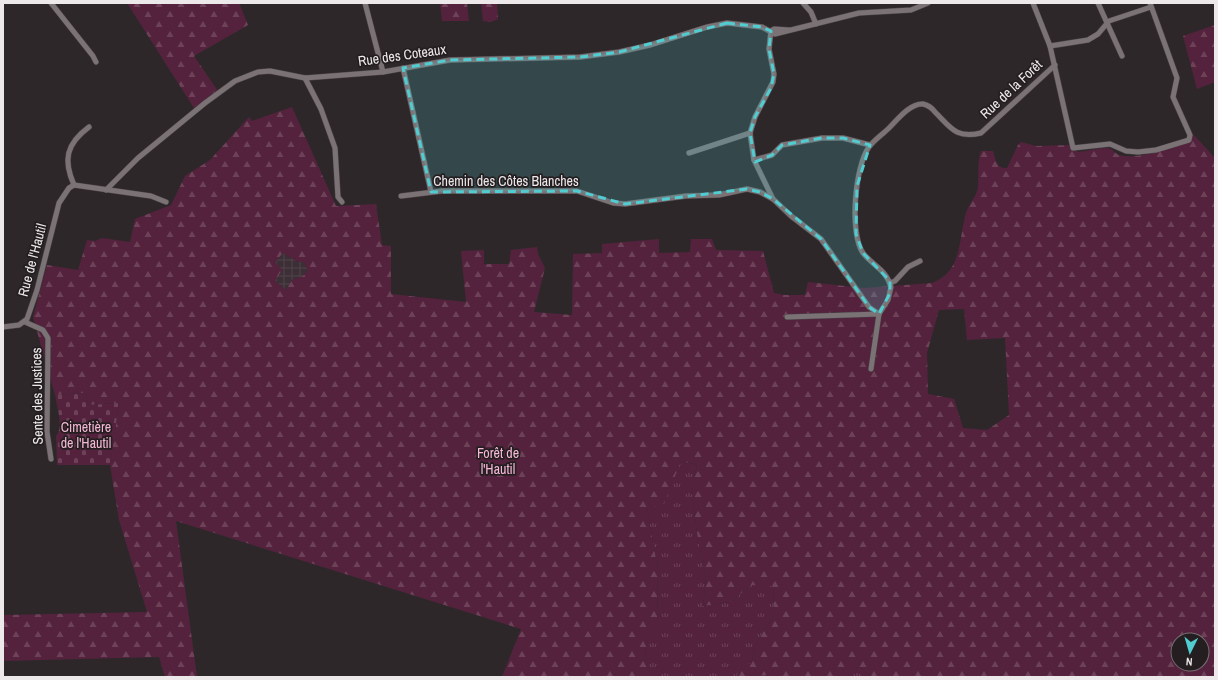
<svg xmlns="http://www.w3.org/2000/svg" width="1218" height="680" viewBox="0 0 1218 680" font-family="'Archivo Narrow',sans-serif">
  <style>
    .industrial { fill: url(#industrial-grid) }
    .grass { fill: url(#grass-tufts) }
    .forest { fill: url(#forest-firs); fill-rule: evenodd }
    .cemetery { fill: url(#cemetery-stones) }
    .lines { fill: none; stroke-linecap: round; stroke-linejoin: round }
    .street-casing { stroke: #4a4447; stroke-width: 6 }
    .street { stroke: #7a7275; stroke-width: 5 }
    .marked { fill: #51ccd1; fill-opacity: 0.2; stroke: #51ccd1; stroke-width: 3; stroke-dasharray: 8 5; stroke-linejoin: round }
    .labels { text-anchor: middle; dominant-baseline: central; stroke-width: 3.5; stroke-linejoin: round; paint-order: stroke }
    .street-label { font-size: 14px; fill: #ede9eb; stroke: #241e20 }
    .park-label { font-size: 14px; fill: #f8b9d7; stroke: #241e20 }
  </style>
  <defs>
    <pattern id="industrial-grid" width="8" height="8" patternUnits="userSpaceOnUse"><rect width="8" height="8" fill="#3c2f35"/><path d="M0 4h8M4 0v8" fill="none" stroke="#4f4349"/></pattern>
    <pattern id="grass-tufts" width="24" height="20" patternUnits="userSpaceOnUse"><rect width="24" height="20" fill="#54223d"/><path d="M3 7l-1-3M5 7V3M7 7l1-3M15 17l-1-3M17 17v-4M19 17l1-3" fill="none" stroke="#6d4259"/></pattern>
    <pattern id="forest-firs" width="22" height="20" patternUnits="userSpaceOnUse"><rect width="22" height="20" fill="#54223d"/><path d="M5 1l3.5 6h-7zM16 11l3.5 6h-7z" fill="#6d4259"/></pattern>
    <pattern id="cemetery-stones" width="16" height="16" patternUnits="userSpaceOnUse"><rect width="16" height="16" fill="#54223d"/><path d="M2 7V4a2 2 0 0 1 4 0v3zM10 15v-3a2 2 0 0 1 4 0v3z" fill="#6d4259"/></pattern>
  </defs>
  <rect width="100%" height="100%" fill="#2e272a"/>
  <!-- industrial -->
  <path class="industrial" d="M283,253L298,262H304L308,270L303,276L292,280L286,290L275,281V262Z"/>
  <!-- grass -->
  <g class="grass">
    <path d="M681,461L697,465L691,488L698,540L706,578L703,606L731,602L751,585H773L774,615L758,640L751,663L737,676L769,675L770,677H651L645,655L647,639L657,626L658,570L647,509L673,478Z"/>
    <path d="M854,667L861,668L872,677H848Z"/>
  </g>
  <!-- forest -->
  <g class="forest">
    <path d="M127,3H239L248,25L194,56L218,91L194,108Z"/>
    <path d="M440,3H467L469,21H442Z"/>
    <path d="M481,3H497L498,19L491,22L483,21Z"/>
    <path d="M1215,25V82L1197,89L1183,36Z"/>
    <path d="M292,107L336,206L376,204L382,245L391,246V294L466,302L461,251L484,250V264H509L511,250L537,247L538,254L545,268L534,312L572,315L573,254L602,253V244L659,239V253L690,252L691,239H712L716,250L763,251L774,293L785,295H805L808,282L864,288L932,283C963,271 958,240 966,213C969,204 976,197 978,188C979,176 977,162 981,151H993C996,160 996,169 1007,168L1018,145L1021,142L1036,146L1070,145L1078,152C1088,151 1097,148 1106,148C1113,148 1114,153 1119,155C1138,161 1179,146 1193,134L1215,158V677H872L861,668L854,667L848,677H771L769,675L737,677L738,666L751,663L758,640L774,615L773,586L751,585L731,602L703,606L706,578L698,540L691,488L697,465L681,461L664,504L647,509L658,570L657,626L647,639L645,655L651,677H502L521,629L176,521L197,677H165L159,657L3,661V615L147,612L119,520L110,465L119,403L88,405L86,393L55,395L33,317L47,265L78,270L87,240L95,241L102,238L130,242L135,219L171,205L185,176L210,160L249,117L252,121ZM283,253L298,262H304L308,270L303,276L292,280L286,290L275,281L282,270L275,262ZM964,309L967,340L1005,338L1009,415L987,430L963,428L954,399L928,394L927,353L939,310ZM1178,640H1202V664H1178Z"/>
  </g>
  <!-- cemetery -->
  <path class="cemetery" d="M86,393L88,405L119,403L110,465H57L56,436C64,427 57,407 55,395Z"/>
  <g class="lines">
    <!-- street casing -->
    <g class="street-casing">
      <g id="street">
        <path d="M51,3L93,56L96,62"/>
        <path d="M365,3L383,72"/>
        <path d="M803,3L811,12L816,24"/>
        <path d="M1033,3L1050,46L1073,148L1110,144L1126,151L1138,152L1156,150L1189,140L1190,135L1173,97L1177,78L1150,3"/>
        <path d="M1098,3L1122,56"/>
        <path d="M771,31L769,49L774,74L773,82L755,117L750,133L754,160L773,199L791,216L821,239L869,307L879,314"/>
        <path d="M771,31L774,29L789,30"/>
        <path d="M1050,46L1088,40L1098,34L1109,21L1151,7"/>
        <path d="M403,68L431,192"/>
        <path d="M305,78L321,109L335,148L338,197L342,202"/>
        <path d="M689,153L750,133"/>
        <path d="M754,160L772,155L782,145L822,138H843L870,145"/>
        <path d="M74,185L151,196L166,202"/>
        <path d="M74,185C63,160 66,144 89,127"/>
        <path d="M106,190L138,158L205,103L235,81L258,72L270,71L305,78L383,72L450,60L580,57L619,52L650,45L707,27L727,23L762,27L775,34L859,13L911,10L928,3"/>
        <path d="M401,196L442,191H577L613,203L625,204L686,196L719,195L747,189L760,192L773,199"/>
        <path d="M890,283L895,281L908,267L920,261"/>
        <path d="M787,317L879,314"/>
        <path d="M25,322L43,330L48,338L47,432L51,459"/>
        <path d="M3,327L19,325L27,319L37,290L59,203L69,188L74,185"/>
        <path d="M871,369L879,314L888,300L891,287C886,269 873,266 863,253C849,233 855,166 869,147C874,140 883,134 889,128C897,120 910,103 923,104C928,105 932,108 935,112C951,128 956,139 981,133L1055,65"/>
      </g>
    </g>
    <!-- street -->
    <use href="#street" class="street"/>
  </g>
  <!-- marked area -->
  <path class="marked" d="M727,23L762,27L771,31L769,49L774,74L771,88L755,117L750,133L755,162L772,155L782,145L822,138H843L870,145L857,186L856,234L863,253L890,281V293L879,314L869,307L821,239L773,199L760,192L747,189L625,204L577,191L431,192L403,68L450,60L580,57L619,52Z"/>
  <g class="labels">
    <!-- street labels -->
    <g class="street-label">
      <text transform="translate(402 55) rotate(-8)">Rue des Coteaux</text>
      <text transform="translate(1011 89) rotate(-43)">Rue de la Forêt</text>
      <text x="506" y="181">Chemin des Côtes Blanches</text>
      <text transform="translate(32 260) rotate(-75)">Rue de l'Hautil</text>
      <text transform="translate(37 396) rotate(-91)">Sente des Justices</text>
    </g>
    <!-- park labels -->
    <g class="park-label">
      <text x="86" y="427">Cimetière<tspan x="86" dy="16">de l'Hautil</tspan></text>
      <text x="498" y="453">Forêt de<tspan x="498" dy="16">l'Hautil</tspan></text>
    </g>
  </g>
  <!-- border -->
  <rect width="1218" height="680" fill="none" stroke="#ede9eb" stroke-width="8"/>
  <!-- north arrow -->
  <g transform="translate(1190 652) rotate(185)"><circle r="19" fill="#241e20" stroke="#746f71"/>
  <path d="M0-3L7 15L0 10L-7 15Z" fill="#51ccd1"/>
  <text y="-6" font-size="11" font-weight="bold" text-anchor="middle" fill="#ede9eb">N</text>
  </g>
</svg>
